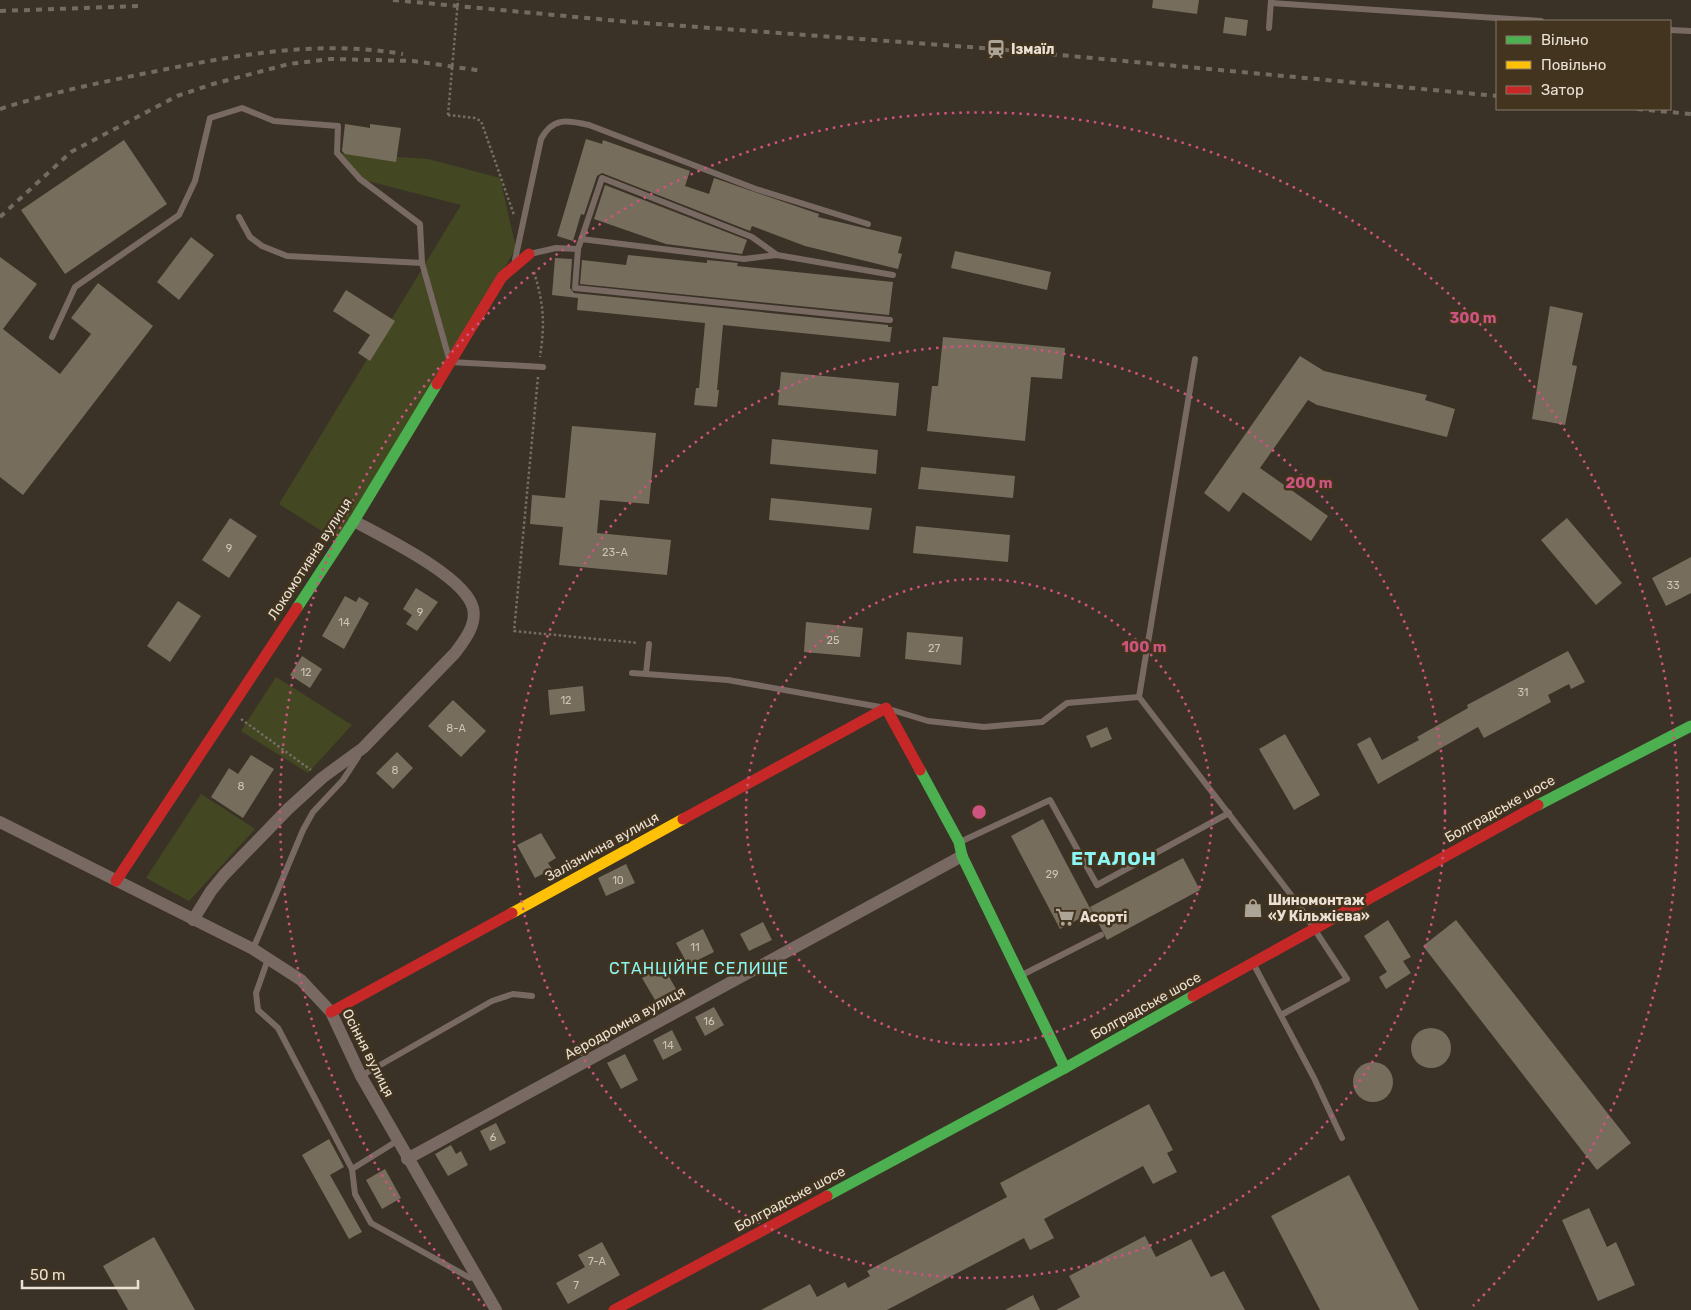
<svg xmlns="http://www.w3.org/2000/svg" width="1691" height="1310" viewBox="0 0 1691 1310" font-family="Rubik,sans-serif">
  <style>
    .green { fill: #434823 }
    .building { fill: #776d5c }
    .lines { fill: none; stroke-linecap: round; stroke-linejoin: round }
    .path { stroke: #766d64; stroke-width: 2.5; stroke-dasharray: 2.5 2.5; stroke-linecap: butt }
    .lane { stroke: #786a62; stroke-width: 6 }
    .street { stroke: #786a62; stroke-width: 12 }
    .fast { stroke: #4caf50; stroke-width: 11 }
    .slow { stroke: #ffc107; stroke-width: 11 }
    .jam { stroke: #c62828; stroke-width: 11 }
    .rail { stroke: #746a62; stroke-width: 4; stroke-dasharray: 6 6; stroke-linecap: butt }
    .path-bridge { stroke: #766d64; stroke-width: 2.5; stroke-dasharray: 2.5 2.5; stroke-linecap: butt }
    .ring { fill: none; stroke: #ce547f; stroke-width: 2.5; stroke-dasharray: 2.5 5 }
    .labels { text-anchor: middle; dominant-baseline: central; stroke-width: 5; stroke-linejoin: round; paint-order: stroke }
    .number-label { font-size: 11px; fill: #cdc4b6 }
    .poi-label { font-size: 14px; font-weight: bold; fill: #eae1d4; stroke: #42341e; text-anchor: start }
    .street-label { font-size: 14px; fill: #eae1d4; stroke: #42341e }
    .quarter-label { font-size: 16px; letter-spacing: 1px; fill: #8bf6f3; stroke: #42341e }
    .district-label { font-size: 19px; font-weight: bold; letter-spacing: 1px; fill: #8bf6f3; stroke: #42341e }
    .centre { fill: #ce547f; stroke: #42341e; stroke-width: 2.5 }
    .ring-label { font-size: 15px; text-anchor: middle; font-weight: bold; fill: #ce547f; stroke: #42341e; stroke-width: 5; stroke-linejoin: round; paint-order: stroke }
  </style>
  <rect width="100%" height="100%" fill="#3a3226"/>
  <!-- green -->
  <g class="green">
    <path d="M337,153L428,159L500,178L516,248L450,362L339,542L279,504L461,205L360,179Z"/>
    <path d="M276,677L352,725L308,773L241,731Z"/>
    <path d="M201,794L255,829L189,901L146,878Z"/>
  </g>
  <!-- building -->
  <g class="building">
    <path d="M1153,0H1199L1197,14L1152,8Z"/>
    <path d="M1225,17L1248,20L1246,36L1223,33Z"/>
    <path d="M345,124L370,128V124L401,128L396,162L345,154L342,151Z"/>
    <path d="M586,139L602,144L603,140L690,171L685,186L709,194L714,178L819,214L818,217L902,237L898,253L902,254L898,269L805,246L752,226L750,231L602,173L597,176L584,215L581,214L573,241L557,236Z"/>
    <path d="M124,140L167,204L65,274L21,210Z"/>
    <path d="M605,185L747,240L742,254L666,244L594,219Z"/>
    <path d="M191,237L214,255L179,300L157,282Z"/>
    <path d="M955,251L1051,272L1047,290L951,268Z"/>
    <path d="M628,255L707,263V260L738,263L737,266L893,282L889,315L580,284L582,260L626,265Z"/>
    <path d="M0,257L37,284L3,329L60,374L91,334L71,318L98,283L153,326L23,495L0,477Z"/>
    <path d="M555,258L572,259L570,288L574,293L888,325V327H892L890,342L723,325L717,390H719L717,407L694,405L696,388H699L705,323L577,310L578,298L552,295Z"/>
    <path d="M346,290L395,321L370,361L358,353L370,335L333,311Z"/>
    <path d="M1550,306L1583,313L1572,365L1577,366L1565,425L1532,419Z"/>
    <path d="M943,337L1065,348L1062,379L1031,377L1025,441L927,431L932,386H938Z"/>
    <path d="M1300,356L1324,371L1427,395L1425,400L1455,409L1447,437L1317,405L1308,400L1260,468L1328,516L1311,541L1243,492L1229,512L1204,493Z"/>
    <path d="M781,372L899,383L896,416L778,405Z"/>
    <path d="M572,426L656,433L649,504L600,500L597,533L671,540L667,575L559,565L563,527L530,524L532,495L565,498Z"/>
    <path d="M772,439L878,450L876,474L770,464Z"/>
    <path d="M921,467L1015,476L1013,498L918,489Z"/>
    <path d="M771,498L872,508L869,530L769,520Z"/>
    <path d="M230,518L257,536L229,578L202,560Z"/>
    <path d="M1567,518L1622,583L1596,605L1541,540Z"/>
    <path d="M916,526L1010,535L1008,562L913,553Z"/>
    <path d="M1691,557V593L1666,606L1652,578Z"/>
    <path d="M416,588L438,602L417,631L406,624L412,615L403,609Z"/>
    <path d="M345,596L356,602L359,597L369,603L344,649L322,636Z"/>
    <path d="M178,601L201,616L170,662L147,646Z"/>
    <path d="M806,622L863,628L860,657L804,652Z"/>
    <path d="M907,632L963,637L961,665L905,659Z"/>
    <path d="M1568,651L1585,682L1571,689L1569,684L1548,695L1551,702L1484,738L1478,727L1378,784L1357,744L1370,737L1382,760L1419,740L1417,737L1468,708L1467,705Z"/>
    <path d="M302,656L322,669L310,688L290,675Z"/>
    <path d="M583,686L585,711L550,715L548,690Z"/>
    <path d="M453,700L486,731L461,757L428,726Z"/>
    <path d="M1107,727L1112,739L1091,748L1086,736Z"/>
    <path d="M1285,734L1320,795L1294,810L1259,749Z"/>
    <path d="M397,752L413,768L393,789L376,773Z"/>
    <path d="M251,755L274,769L243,818L211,797L229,768L238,774Z"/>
    <path d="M1043,819L1092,912L1060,929L1011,836Z"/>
    <path d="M541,833L556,858L548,863L552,869L535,878L517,845Z"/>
    <path d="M1183,858L1200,890L1107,940L1090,907Z"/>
    <path d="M626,864L635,883L606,896L598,878Z"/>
    <path d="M1388,920L1411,957L1403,961L1411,973L1386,989L1379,977L1387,972L1364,936Z"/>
    <path d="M1456,920L1631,1143L1597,1170L1423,946Z"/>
    <path d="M763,922L772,940L749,951L740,934Z"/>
    <path d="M703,929L714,952L688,965L676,943Z"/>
    <path d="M663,966L676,989L655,1000L642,978Z"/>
    <path d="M714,1007L724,1025L705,1036L695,1017Z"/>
    <circle cx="1431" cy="1048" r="20"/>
    <path d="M672,1030L682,1050L663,1060L653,1040Z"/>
    <path d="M625,1054L638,1080L621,1089L607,1063Z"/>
    <circle cx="1373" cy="1082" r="20"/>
    <path d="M1149,1104L1173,1150L1167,1153L1177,1172L1153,1184L1143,1166L1044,1219L1054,1238L1030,1250L1024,1238L887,1310H761L810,1284L817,1297L845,1282L848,1288L870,1276L867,1271L1007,1197L1000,1183Z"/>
    <path d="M496,1123L506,1143L490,1151L480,1131Z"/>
    <path d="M329,1139L344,1167L330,1175L362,1232L349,1239L302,1155Z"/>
    <path d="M451,1145L456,1154L461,1151L468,1165L448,1176L435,1154Z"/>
    <path d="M385,1169L401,1198L382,1209L366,1180Z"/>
    <path d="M1349,1175L1419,1310H1320L1271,1216Z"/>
    <path d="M1589,1208L1607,1247L1616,1242L1635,1285L1598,1301L1562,1220Z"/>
    <path d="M1145,1236L1156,1257L1191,1239L1211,1277L1224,1271L1245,1310H1056L1080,1297L1069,1276Z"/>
    <path d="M154,1237L195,1310H128L103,1266Z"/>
    <path d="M602,1242L620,1275L568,1304L556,1283L585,1267L578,1255Z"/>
    <path d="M1033,1295L1040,1310H1005Z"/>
  </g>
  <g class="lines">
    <!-- path -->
    <g class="path">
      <path d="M448,115L475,118L481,121L514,215"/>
      <path d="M534,272C544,305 545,323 540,357"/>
      <path d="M538,377L514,631L638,643"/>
      <path d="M241,719L311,770"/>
    </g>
    <!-- lane -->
    <g class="lane">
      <path d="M1271,3L1541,21"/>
      <path d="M1269,28L1271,0"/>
      <path d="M1670,30L1691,31"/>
      <path d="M239,217L250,237L262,246L287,256L422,263"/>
      <path d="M581,239L744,259L777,255L893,275"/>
      <path d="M530,254L556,248L578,249"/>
      <path d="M777,255L752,237L602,178L578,249L575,288L890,320"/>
      <path d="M515,260L541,139C553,117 567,120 589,125L756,189L868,224"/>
      <path d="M52,337L75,287L179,215L195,181L210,118L242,108L274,121L338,126L337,153L360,179L420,224L422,263L450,362L543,367"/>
      <path d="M1195,359L1139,697L1298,904L1347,979L1281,1015"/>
      <path d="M632,673L728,680L880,707"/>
      <path d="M646,674L649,644"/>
      <path d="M892,710L928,721L984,727L1042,722L1067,703L1139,697"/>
      <path d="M960,842L1050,800L1097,885L1229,813"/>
      <path d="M253,949L303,830L313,812L343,780L358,757"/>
      <path d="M268,959L256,993L258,1010L278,1028L352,1169"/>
      <path d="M1253,963L1314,1078L1342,1138"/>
      <path d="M1022,975L1101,935"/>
      <path d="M361,1076L492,1001L513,994L532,996"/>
      <path d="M397,1141L352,1169L355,1194L371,1223L470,1278L475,1274"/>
    </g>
    <!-- street -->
    <g class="street">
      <path d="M0,822L253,949L301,980L331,1012L361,1076L496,1310"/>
      <path d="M193,920L211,891L224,875L288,809L322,778L363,748L455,653C464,641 477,625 473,608C465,576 383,537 354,521"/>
      <path d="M407,1159L962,856"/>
    </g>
    <!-- fast -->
    <g class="fast">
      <path d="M297,608L354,521L437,384"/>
      <path d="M920,770L959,842L962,856L1065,1068"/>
      <path d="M1538,805L1691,726"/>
      <path d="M827,1196L1065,1068L1193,996"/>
    </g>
    <!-- slow -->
    <path class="slow" d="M512,913L683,819"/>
    <!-- jam -->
    <g class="jam">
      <path d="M437,384L502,277L529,254"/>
      <path d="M683,819L886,708L920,770"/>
      <path d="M116,881L297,608"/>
      <path d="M1193,996L1538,805"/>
      <path d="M331,1012L512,913"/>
      <path d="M614,1310L827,1196"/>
    </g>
    <!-- rail -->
    <g class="rail">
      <path d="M393,0L630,22L996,49L1497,96"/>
      <path d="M0,11L140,6"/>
      <path d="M0,109C53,92 107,81 162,70C242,54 321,40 403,54"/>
      <path d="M1637,109L1691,114"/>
      <path d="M0,217L71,152L177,96L213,84L289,64L331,59L413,61L483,71"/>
    </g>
    <!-- path-bridge -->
    <path class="path-bridge" d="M448,115L458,0"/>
  </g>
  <!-- distance rings -->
  <g class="ring">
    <circle cx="979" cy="812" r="233"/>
    <circle cx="979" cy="812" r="466"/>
    <path d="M485 1306A699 699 0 1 1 1473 1306"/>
  </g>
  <!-- icons -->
  <defs>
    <g id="station-bare" transform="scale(1.5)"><path d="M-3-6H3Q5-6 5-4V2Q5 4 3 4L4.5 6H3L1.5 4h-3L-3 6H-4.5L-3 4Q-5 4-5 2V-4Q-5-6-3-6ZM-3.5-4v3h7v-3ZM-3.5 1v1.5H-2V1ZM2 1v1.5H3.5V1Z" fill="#aca497" stroke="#42341e" stroke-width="2.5" paint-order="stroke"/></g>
    <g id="shop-bare" transform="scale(1.5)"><path d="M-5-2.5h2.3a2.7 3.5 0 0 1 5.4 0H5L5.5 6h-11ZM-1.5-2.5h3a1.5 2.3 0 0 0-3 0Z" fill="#aca497" stroke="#42341e" stroke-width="2.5" paint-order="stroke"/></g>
    <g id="supermarket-bare" transform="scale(1.5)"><path d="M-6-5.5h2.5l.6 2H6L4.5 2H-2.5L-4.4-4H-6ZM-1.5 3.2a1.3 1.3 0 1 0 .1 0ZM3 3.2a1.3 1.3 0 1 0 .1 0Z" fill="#aca497" stroke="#42341e" stroke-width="2.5" paint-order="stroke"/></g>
  </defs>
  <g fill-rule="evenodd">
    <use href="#station-bare" x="996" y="49"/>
    <use href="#shop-bare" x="1253" y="908"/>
    <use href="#supermarket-bare" x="1065" y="917"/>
  </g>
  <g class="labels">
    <!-- number labels -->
    <g class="number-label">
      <text x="229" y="548">9</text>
      <text x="615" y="552">23-А</text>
      <text x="1673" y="585">33</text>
      <text x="420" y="612">9</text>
      <text x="344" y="622">14</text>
      <text x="833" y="640">25</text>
      <text x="934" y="648">27</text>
      <text x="306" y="672">12</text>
      <text x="1523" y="692">31</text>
      <text x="566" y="700">12</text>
      <text x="456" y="728">8-А</text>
      <text x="395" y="770">8</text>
      <text x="241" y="786">8</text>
      <text x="1052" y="874">29</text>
      <text x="618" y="880">10</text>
      <text x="695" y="947">11</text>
      <text x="709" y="1021">16</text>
      <text x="668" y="1045">14</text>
      <text x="493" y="1137">6</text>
      <text x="597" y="1261">7-А</text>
      <text x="576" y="1285">7</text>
    </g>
    <!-- poi labels -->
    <g class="poi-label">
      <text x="1011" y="49">Ізмаїл</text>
      <text x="1268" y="900">Шиномонтаж<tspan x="1268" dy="16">«У Кільжієва»</tspan></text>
      <text x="1080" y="917">Асорті</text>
    </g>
    <!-- street labels -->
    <g class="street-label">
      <text transform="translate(310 559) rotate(-57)">Локомотивна вулиця</text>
      <text transform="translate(1500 809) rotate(-29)">Болградське шосе</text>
      <text transform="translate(602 847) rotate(-29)">Залізнична вулиця</text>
      <text transform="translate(1146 1006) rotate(-29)">Болградське шосе</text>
      <text transform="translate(625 1023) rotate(-29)">Аеродромна вулиця</text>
      <text transform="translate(368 1053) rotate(63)">Осіння вулиця</text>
      <text transform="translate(790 1199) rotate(-28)">Болградське шосе</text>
    </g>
    <!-- quarter labels -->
    <g class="quarter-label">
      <text x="699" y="968">СТАНЦІЙНЕ СЕЛИЩЕ</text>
    </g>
    <!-- district labels -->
    <g class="district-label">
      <text x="1114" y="858">ЕТАЛОН</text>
    </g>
  </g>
  <circle cx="979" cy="812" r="8" class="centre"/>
  <g class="ring-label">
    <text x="1473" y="323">300 m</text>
    <text x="1309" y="488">200 m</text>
    <text x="1144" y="652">100 m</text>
  </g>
  <!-- legend -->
  <rect x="1496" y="20" width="175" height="90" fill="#42341e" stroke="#857967"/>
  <rect x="1506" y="36" width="25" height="8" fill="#4caf50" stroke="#857967"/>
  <text x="1541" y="45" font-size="15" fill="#eae1d4">Вільно</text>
  <rect x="1506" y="61" width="25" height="8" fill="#ffc107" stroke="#857967"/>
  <text x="1541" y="70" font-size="15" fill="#eae1d4">Повільно</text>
  <rect x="1506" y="86" width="25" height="8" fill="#c62828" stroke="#857967"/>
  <text x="1541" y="95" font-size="15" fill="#eae1d4">Затор</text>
  <!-- scale -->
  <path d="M22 1280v8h116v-8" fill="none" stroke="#eae1d4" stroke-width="2.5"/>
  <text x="30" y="1280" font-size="15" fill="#eae1d4" stroke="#42341e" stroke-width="4" paint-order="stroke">50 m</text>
</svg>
